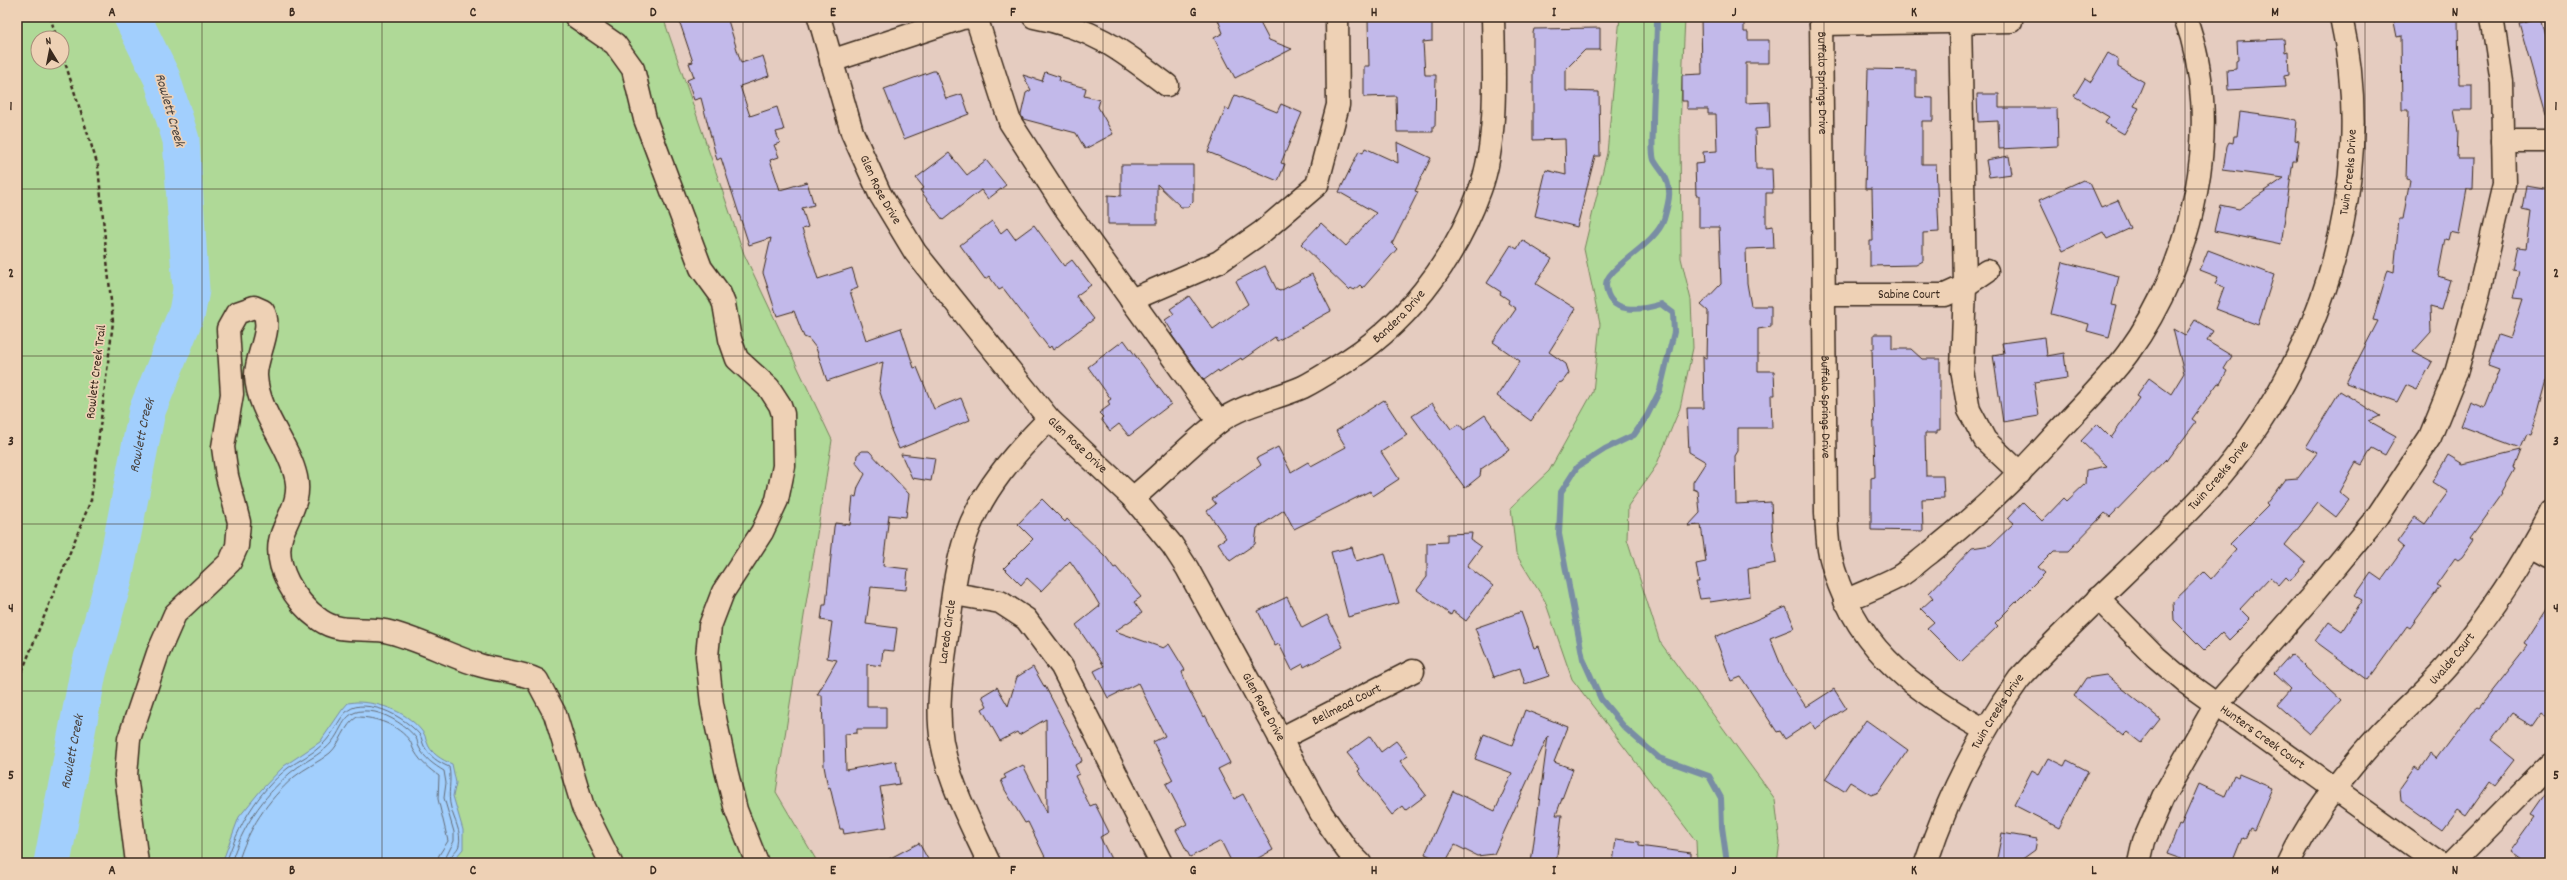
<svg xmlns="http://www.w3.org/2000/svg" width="2567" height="880" viewBox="0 0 2567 880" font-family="Dekko,sans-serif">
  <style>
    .green { fill: #afd997; stroke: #75825a; fill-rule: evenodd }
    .water { fill: #a2cffd; stroke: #798da4 }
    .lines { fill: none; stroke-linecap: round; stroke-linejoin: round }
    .shore { stroke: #646c77; stroke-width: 1 }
    .stream { stroke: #798da4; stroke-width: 6 }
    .river { stroke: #a2cffd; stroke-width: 37 }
    .building { fill: #c2b9ea; stroke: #3b2a1e }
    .minor-casing { stroke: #3b2a1e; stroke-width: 25 }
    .path { stroke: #3b2a1e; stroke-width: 2.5; stroke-dasharray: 4 3; stroke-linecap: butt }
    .minor { stroke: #eed1b5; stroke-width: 22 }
    .grid { fill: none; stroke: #3b2a1e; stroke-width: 1; stroke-opacity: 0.55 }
    .labels { text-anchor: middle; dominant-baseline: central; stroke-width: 3.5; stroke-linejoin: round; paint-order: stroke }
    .street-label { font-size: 13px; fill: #3b2a1e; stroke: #eed1b5 }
    .water-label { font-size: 14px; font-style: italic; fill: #4a433f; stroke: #eed1b5 }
    .neatline { fill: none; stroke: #3b2a1e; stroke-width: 1.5 }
    .grid-label { font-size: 13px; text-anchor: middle; font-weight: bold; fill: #3b2a1e }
  </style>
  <rect width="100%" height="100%" fill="#e5ccc0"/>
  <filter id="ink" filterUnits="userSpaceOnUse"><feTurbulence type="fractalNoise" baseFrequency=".025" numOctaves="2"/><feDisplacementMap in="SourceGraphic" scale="8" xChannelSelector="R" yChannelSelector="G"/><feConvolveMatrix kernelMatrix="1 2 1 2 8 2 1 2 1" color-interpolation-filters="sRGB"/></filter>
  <g filter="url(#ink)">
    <!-- green -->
    <g class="green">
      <path d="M17,17H663L744,254L832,440L776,792L818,863H17ZM38,38H62V62H38Z"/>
      <path d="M1620,17H1685L1680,127L1681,258L1691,300L1693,348L1680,408L1656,466L1628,506L1627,539L1660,642L1775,799L1780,843L1777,863H1697L1696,841L1572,679L1545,601L1516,554L1511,507L1549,471L1593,392L1600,324L1584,249L1607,153Z"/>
    </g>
    <!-- water -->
    <path class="water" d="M356,702C380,702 409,712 424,734C426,737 425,739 427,742C430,753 442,760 452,764L456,783L453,796L463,830V849L451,863H222L239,817L261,790L284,766L320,742L342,710L348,703Z"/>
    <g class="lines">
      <!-- shore -->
      <g class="shore">
        <path d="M226,863C238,826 257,793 288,768C299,760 313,754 323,744C344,723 339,699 377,708C391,711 410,723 420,735C422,738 422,742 424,746C430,757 438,762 449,767C452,781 447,794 451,808C454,820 462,832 459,845C458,851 449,855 448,863"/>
        <path d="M231,863C242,827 262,798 290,773C300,764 314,758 325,749C346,732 339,705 375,712C389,715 408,727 416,738C418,741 417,744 419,747C424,758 434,765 444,771L446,783L444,798L454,832V841L443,863"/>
        <path d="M238,863C248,829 267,801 294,777C305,768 319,762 330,753C341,743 344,725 357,717C376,717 398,725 410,741C412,744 412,748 415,752C421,762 429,769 439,776L438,799L448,841L439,855L437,863"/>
      </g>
      <!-- stream -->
      <path class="stream" d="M1657,17C1657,54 1653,90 1653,126C1653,136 1651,151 1654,160C1656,164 1660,169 1663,173C1673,189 1669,201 1664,219C1656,245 1605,268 1606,285C1608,316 1642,310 1661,304L1673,313L1674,332L1660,390L1647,416L1634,435L1605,449L1577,467L1561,492L1559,534L1583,659L1601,699L1625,728L1659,758L1709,776L1721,798L1722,827L1727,863"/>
      <!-- river -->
      <path class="river" id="s1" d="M52,863L88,673L114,579L147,411L187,312L191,290L181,140L162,78L132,17"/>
    </g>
    <!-- building -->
    <g class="building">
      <path d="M678,17H727L741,63L763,56L769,76L740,86L750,116L777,107L784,130L776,132L780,143L774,145L779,157L770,160L780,190L807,182L814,205L802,208L808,227L802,229L818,279L852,268L858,288L850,291L866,340L901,328L914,368L917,367L934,409L961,398L970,420L899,449L891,430H892L879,389L883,362L827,381L816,348L809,339L804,337L794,311L777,316L763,273L771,238L749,245L721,158L717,160L701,98L694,100L687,80L694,77L689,63L693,62Z"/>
      <path d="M1217,17H1257L1269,40L1292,49L1235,78L1214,38L1223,33Z"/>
      <path d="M1385,17H1432V41L1423,42L1425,75H1436L1435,126H1433V132H1397L1396,96L1364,97V66H1369L1368,19H1385Z"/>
      <path d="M1701,17H1744V32H1748V40H1769V63H1746V103L1769,102L1770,128L1755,129L1756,169H1772L1773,193H1766V227L1773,226L1774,248L1746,249L1747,283L1751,306H1771V327L1758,329V371H1774L1775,395H1771L1772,428H1738V451L1735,456L1736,504L1771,502L1773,540L1776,563L1748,569L1750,596L1710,602L1709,598L1700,599L1696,582H1699L1696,564L1706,562L1701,525L1688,526L1700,513L1698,491L1693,489V482L1706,462L1689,452L1687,408H1704L1703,356L1707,359L1708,311L1701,305L1721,284L1719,227H1699V195H1696L1695,164L1704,163L1703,152L1717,151L1716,114H1708V109H1687V101H1682V75L1702,74Z"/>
      <path d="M2393,17H2458L2459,84H2472V110H2454L2458,132L2457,159H2474L2473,189H2467L2459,234L2450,232L2448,240L2445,239L2438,276L2450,280L2441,310L2430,307L2431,332L2413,352L2432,362L2417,390L2406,385L2397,402L2346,383L2378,321L2373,320L2388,270L2394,272L2399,219H2403L2410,180L2406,179L2408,110H2402L2401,36L2397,37Z"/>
      <path d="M2541,17L2547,40H2550V113L2545,114L2519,23Z"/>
      <path d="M1600,28V50H1585L1566,69V91L1599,92L1600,156H1595L1577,227L1535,216L1546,170L1566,175L1565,139L1533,140V33L1534,29Z"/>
      <path d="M2284,39L2285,52L2288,51L2289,75L2284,76L2285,87L2228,90L2227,70L2236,69V61L2238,60L2237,41Z"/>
      <path d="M2108,53L2118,59V67L2144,82L2134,106L2139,108L2124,134L2105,123L2109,117L2074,96L2085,78L2091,82Z"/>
      <path d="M1868,69L1916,70V97L1933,98V121H1922V164H1936L1939,232L1923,233V261L1916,265L1870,266V241H1873L1872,189H1865Z"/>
      <path d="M933,71H936L946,99L962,94L969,114L904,139L884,89Z"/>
      <path d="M1045,72L1060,77L1059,81L1086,88L1084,96L1100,100L1098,107L1113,134L1085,149L1076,133L1023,119L1021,115L1026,93L1031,90L1023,75L1042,81Z"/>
      <path d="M1977,94H1999V108H2057L2058,146L1999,149L1998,121L1978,122Z"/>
      <path d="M1235,95L1277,112L1281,104L1302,113L1281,163L1285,164L1278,181L1208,152L1226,108L1229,110Z"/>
      <path d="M2240,112L2297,120L2295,140L2299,141L2296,161H2293L2281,245L2214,231L2220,205L2239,209L2284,178L2223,170L2227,146L2229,142L2233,143L2234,136H2237Z"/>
      <path d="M1397,142L1431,158L1415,191L1418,192L1392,244L1397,249L1363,288L1360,285L1354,290L1351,288L1349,290L1301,244L1321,223L1346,246L1376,213L1339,192L1359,151L1363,153L1365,148L1398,163Z"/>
      <path d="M949,153L967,175L986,160L1006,185L988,199L981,190L943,220L920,190L924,188L916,178Z"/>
      <path d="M2009,156L2012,174L1989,177L1986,160Z"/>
      <path d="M1121,165H1193V202L1188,207H1181L1157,184V224H1108V195L1121,196Z"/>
      <path d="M2083,180L2090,183L2101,207L2118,200L2131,228L2107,239L2103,232L2063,251L2039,200Z"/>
      <path d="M2526,185L2550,189V369L2538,413L2530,435L2526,434L2520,448L2461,426L2470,402L2484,408L2499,370L2488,366L2498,335L2510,339L2523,299L2513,298L2519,271L2512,270L2517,247L2526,248L2531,211L2522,209Z"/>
      <path d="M992,221L1001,233L1007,228L1015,239L1034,225L1064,266L1072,260L1091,285L1076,296L1094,319L1053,350L1051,346L1049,348L1003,288L999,290L989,276L985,279L960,245Z"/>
      <path d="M1522,240L1552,259L1536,284L1576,309L1549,352L1566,364L1569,373L1562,382L1558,383L1531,421L1497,396L1520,361L1493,342L1516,309L1508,303L1509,300L1500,294L1501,292L1487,283L1511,245L1517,249Z"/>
      <path d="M2208,250L2274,275L2258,325L2216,309L2224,287L2215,284L2218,277L2200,270Z"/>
      <path d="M2063,262L2119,276L2112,305L2117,306L2109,337L2087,331L2089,324L2051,314Z"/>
      <path d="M1265,266L1277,290L1280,291L1312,274L1331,311L1277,341L1275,337L1242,360L1241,358L1219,372L1218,370L1204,380L1171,334L1173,333L1165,320L1174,314L1170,309L1189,296L1213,329L1248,304L1236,281Z"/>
      <path d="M2195,320L2213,331L2207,341L2232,356L2224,369L2227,371L2220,384L2218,383L2192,419L2196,422L2167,461L2166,459L2110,517L2105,513L2068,551H2054L2038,567L2045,573L1995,623L1998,626L1961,662L1927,628L1934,622L1921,609L1933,598L1929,593L1972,548L1991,545L2014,523L2008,518L2023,502L2042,521L2064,498L2067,501L2085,484L2086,470L2107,466L2081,441L2097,424L2111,438L2139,398L2136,396L2149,378L2171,394L2184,373L2173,329L2185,336Z"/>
      <path d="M1874,334H1892V349H1911L1922,359H1940V430H1937V433H1925L1926,476H1943L1944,498L1922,499L1923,531L1871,530V478L1875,477L1872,349H1874Z"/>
      <path d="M2045,337L2047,356L2064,353L2067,378L2034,383L2039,416L2003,422L1993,355L2004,353L2002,343Z"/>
      <path d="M1124,340L1171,404L1129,436L1119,424L1110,431L1101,419L1103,417L1099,413L1110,405L1108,401L1111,399L1088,367Z"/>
      <path d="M2340,391L2380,416L2369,421L2396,436L2385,455L2372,448L2362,465L2356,462L2339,492L2349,500L2336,517L2318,503L2285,545L2306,563L2290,581L2286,577L2279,585L2270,577L2240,609L2250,619L2229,640L2222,632L2204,650L2174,620L2173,602L2204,572L2211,579L2236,550L2230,544L2268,506L2266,504L2285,479L2298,478L2317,453L2306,447Z"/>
      <path d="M1384,400L1407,435L1381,452L1399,479L1373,496L1370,491L1294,529L1284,510L1257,528L1255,544L1230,561L1218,543L1226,538L1207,511L1216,504L1212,499L1261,465L1257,458L1278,447L1291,472L1308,462L1311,466L1346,447L1336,431Z"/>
      <path d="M1432,403L1451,429L1459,424L1464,430L1485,415L1509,450L1481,469L1480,476L1465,488L1412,416Z"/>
      <path d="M2520,450L2513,468L2515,469L2502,492L2503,493L2470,539L2473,541L2462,557L2458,560L2455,558L2436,585L2440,587L2410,628L2407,626L2368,680L2315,641L2329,622L2342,631L2362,600L2355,596L2371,573L2381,580L2404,548L2397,542L2415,517L2425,524L2448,492L2432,482L2448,455L2463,464Z"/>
      <path d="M862,451H869L909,494L906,517L889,515L883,566L908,569L906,590L871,587L866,624L897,628L894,651L883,650L881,666L867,664V707H886V729H857V733L845,734L846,770L896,761L900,784L880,787L887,827L844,834L843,829H840L830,787L828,788L824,766L822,695H817L837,660L827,658L832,622L821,620L823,605H826L834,527L835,523L850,525L853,496L856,497L858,487L865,474L856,463L857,455Z"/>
      <path d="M901,454L935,458L931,481L912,478Z"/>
      <path d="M1042,499L1065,522L1067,519L1106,557L1114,568L1116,567L1141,597L1134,602L1142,613L1115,631L1163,648L1169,644L1185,670L1182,672L1187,686L1203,717L1205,715L1230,763L1218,769L1234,799L1243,794L1273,850L1249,863H1232L1221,841L1190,857L1176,830L1187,824L1166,784L1173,780L1153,742L1165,736L1138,683L1108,698L1094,671L1104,666L1076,625L1100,606L1093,594L1070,561L1041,591L1027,578L1021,585L1004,568L1033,539L1018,524Z"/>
      <path d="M1472,533L1471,540L1481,547L1467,566L1493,586L1466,621L1453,611L1451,615L1417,590L1427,577V543L1447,542V534Z"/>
      <path d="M1352,547L1356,561L1385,553L1399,603L1348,617L1331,552Z"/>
      <path d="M1287,597L1302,628L1327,615L1343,647L1304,667L1303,664L1292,670L1279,644L1275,646L1258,611Z"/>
      <path d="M2550,605V720L2541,713L2532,726L2512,714L2491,741L2515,760L2495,786L2490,782L2466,816L2457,810L2442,830L2401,801L2400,788L2415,767L2419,770L2430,754L2436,759L2471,712L2477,707L2479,708L2528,646L2525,644Z"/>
      <path d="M1786,607L1795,628L1770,638L1785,675L1806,707L1834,689L1846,708L1815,729L1811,722L1785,739L1780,731L1777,732L1741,677L1731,681L1715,637Z"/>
      <path d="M1521,612L1534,648L1539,646L1549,676L1525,684L1520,668L1494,677L1475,628Z"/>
      <path d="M2291,654L2341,700L2310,734L2277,705L2291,689L2274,673Z"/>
      <path d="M1033,667L1045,688V686L1079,751L1082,761L1075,765L1079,774L1075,776L1090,806L1095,804L1109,832L1100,837L1113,863H1048L1028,822L1025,823L1005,790L1001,780L1006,778L1004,775L1023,765L1047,813L1046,719L1019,735L1017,732L1000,741L982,709L987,706L982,696L997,687L1008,706L1017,677Z"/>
      <path d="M2106,675L2160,719L2141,743L2127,732L2123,736L2074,696L2086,678Z"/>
      <path d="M1525,710L1568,727L1554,762L1573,769L1556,815H1562L1556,863H1531L1548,736L1494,854L1477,856L1455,845L1445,863L1425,854L1453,791L1495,811L1512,773L1475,759L1484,734L1512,745Z"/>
      <path d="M1866,720L1908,750L1879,792L1871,795L1850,782L1844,791L1825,779Z"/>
      <path d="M1370,736L1381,752L1396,741L1408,756L1400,761L1426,795L1406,810L1403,806L1392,815L1358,771L1360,769L1347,753Z"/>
      <path d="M2048,758L2064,766L2067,760L2088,771L2059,828L2014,805L2032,770L2039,774Z"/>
      <path d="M2239,774L2272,788L2254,830L2250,828L2245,839L2242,838L2232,863H2185L2184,860L2167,854L2179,824L2181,825L2199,784L2225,796L2234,775L2238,777Z"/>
      <path d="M2550,787V863H2524L2509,852L2535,816L2531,814Z"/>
      <path d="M2002,833L2037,839L2035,850L2017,863H1996Z"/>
      <path d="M1616,839L1639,842V846L1691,853V863H1613Z"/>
      <path d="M919,843L930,863H881Z"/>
    </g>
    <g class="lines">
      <!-- minor casing -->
      <g class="minor-casing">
        <g id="minor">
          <path d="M576,17L615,44L633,69L645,119L701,268L720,294L724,304L730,339L737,359L769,388L780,405L783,414L784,466L777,500L762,532L723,592L710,626L707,656L712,704L726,770L736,810L757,863"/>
          <path id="s2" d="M819,17L852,132L880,194L915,252L1049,419L1133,498L1172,545L1187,568L1321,813L1347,850L1360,863"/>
          <path d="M976,17L1010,122L1066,209L1219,422"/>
          <path d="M1034,17C1093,28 1120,49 1167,85"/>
          <path id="s3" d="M1821,17L1826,513C1827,527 1827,542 1830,555C1851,643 1909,688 1985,730"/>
          <path d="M1960,17L1965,286L1962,370L1969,410L1985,440L2020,473"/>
          <path d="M1821,24L2011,21"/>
          <path d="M831,61L962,18L972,17"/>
          <path d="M2503,141H2550"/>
          <path id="s4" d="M1824,295H1945L1965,286L1987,271"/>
          <path d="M1131,300L1219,262L1262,232L1317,185L1338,105L1337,17"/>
          <path id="s5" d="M1133,498C1162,474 1189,445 1219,422C1243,404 1276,399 1303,387C1315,381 1326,374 1337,367C1404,328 1454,262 1480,190C1498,142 1494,68 1493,17"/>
          <path d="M2532,546L2550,556"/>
          <path d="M954,594L1000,602L1026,619L1062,667L1161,863"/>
          <path id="s6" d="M2098,598L2156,657L2185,682L2438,863"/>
          <path d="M1845,601C1862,593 1881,586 1898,577C1910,570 1920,560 1931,552C1975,517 2016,478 2054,436C2078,409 2106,383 2128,353C2194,262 2225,124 2185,17"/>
          <path id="s7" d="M1280,739L1413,671"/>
          <path d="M137,863L126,775L129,739L158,653L175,614L230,562L237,546L239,522L227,476L223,447L232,394L228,329L237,313L254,307L263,311C274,328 255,357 256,376C258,413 288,442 296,477C301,500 289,514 282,534C271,565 296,603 320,620C340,634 363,627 385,631C417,638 447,655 479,665C498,671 520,671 537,680L555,714L583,807L611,863"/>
          <path id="s8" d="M989,863C971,824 950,785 942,742C936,707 942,672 947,637C952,604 955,568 966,536C982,490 1015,453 1049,419"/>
          <path id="s9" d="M1926,863C1948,796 1978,736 2019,679C2076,616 2141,561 2199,500C2318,373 2380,189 2341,17"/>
          <path d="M2139,863L2144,841L2163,797L2215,706L2310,598L2376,518L2430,437L2456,373L2479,292L2504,184L2502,82L2492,17"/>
          <path id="s10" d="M2289,863C2310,816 2347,770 2382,732C2404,709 2429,688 2450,663C2488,617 2522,566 2550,512"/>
          <path d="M2452,863L2550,764"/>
        </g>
      </g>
      <!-- path -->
      <g class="path">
        <path d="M50,17L57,38"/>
        <path d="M17,684L91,500L113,322L98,166L62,53"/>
      </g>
      <!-- minor -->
      <use href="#minor" class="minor"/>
    </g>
  </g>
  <!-- grid -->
  <path class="grid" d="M202,17V863M382,17V863M563,17V863M743,17V863M923,17V863M1103,17V863M1284,17V863M1464,17V863M1644,17V863M1824,17V863M2004,17V863M2185,17V863M2365,17V863M17,189H2550M17,356H2550M17,524H2550M17,691H2550"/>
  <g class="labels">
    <!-- street labels -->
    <g class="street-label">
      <text stroke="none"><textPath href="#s3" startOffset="66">Buffalo Springs Drive</textPath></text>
      <text stroke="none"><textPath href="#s9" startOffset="828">Twin Creeks Drive</textPath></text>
      <text stroke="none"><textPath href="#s2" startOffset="184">Glen Rose Drive</textPath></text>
      <text stroke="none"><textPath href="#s4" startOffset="85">Sabine Court</textPath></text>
      <text stroke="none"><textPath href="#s5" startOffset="326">Bandera Drive</textPath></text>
      <text transform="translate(97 372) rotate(-83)">Rowlett Creek Trail</text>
      <text stroke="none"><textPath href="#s3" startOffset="390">Buffalo Springs Drive</textPath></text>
      <text stroke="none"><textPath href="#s2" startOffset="508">Glen Rose Drive</textPath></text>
      <text stroke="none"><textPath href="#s9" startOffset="492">Twin Creeks Drive</textPath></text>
      <text stroke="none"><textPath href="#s8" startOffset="241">Laredo Circle</textPath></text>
      <text stroke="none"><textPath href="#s10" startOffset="263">Uvalde Court</textPath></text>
      <text stroke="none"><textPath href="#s7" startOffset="75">Bellmead Court</textPath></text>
      <text stroke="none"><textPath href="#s2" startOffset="832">Glen Rose Drive</textPath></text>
      <text stroke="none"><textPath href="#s9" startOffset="168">Twin Creeks Drive</textPath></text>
      <text stroke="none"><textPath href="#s6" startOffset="216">Hunters Creek Court</textPath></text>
    </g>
    <!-- water labels -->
    <g class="water-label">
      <text transform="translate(169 110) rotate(74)">Rowlett Creek</text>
      <text stroke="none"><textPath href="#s1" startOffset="437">Rowlett Creek</textPath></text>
      <text stroke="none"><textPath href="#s1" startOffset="113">Rowlett Creek</textPath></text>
    </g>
  </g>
  <!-- margin -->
  <rect width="2567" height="880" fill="none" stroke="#eed1b5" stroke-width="44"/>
  <!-- north arrow -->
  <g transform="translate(50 50) rotate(350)"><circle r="19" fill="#eed1b5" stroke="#a68e79"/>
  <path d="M0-3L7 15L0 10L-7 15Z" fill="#3b2a1e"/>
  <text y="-6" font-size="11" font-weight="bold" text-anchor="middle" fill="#3b2a1e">N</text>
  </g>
  <rect x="22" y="22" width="2523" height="836" class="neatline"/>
  <g class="grid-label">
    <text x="112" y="16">A</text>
    <text x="292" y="16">B</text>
    <text x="473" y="16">C</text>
    <text x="653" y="16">D</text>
    <text x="833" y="16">E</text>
    <text x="1013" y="16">F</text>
    <text x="1193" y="16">G</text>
    <text x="1374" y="16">H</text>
    <text x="1554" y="16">I</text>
    <text x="1734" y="16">J</text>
    <text x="1914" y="16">K</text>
    <text x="2094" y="16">L</text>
    <text x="2275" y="16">M</text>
    <text x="2455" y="16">N</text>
    <text x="11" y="110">1</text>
    <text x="2556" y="110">1</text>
    <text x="11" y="277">2</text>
    <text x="2556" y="277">2</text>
    <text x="11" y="445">3</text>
    <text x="2556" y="445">3</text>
    <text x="11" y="612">4</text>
    <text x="2556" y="612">4</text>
    <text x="11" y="779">5</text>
    <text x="2556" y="779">5</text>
    <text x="112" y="874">A</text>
    <text x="292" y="874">B</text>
    <text x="473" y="874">C</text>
    <text x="653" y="874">D</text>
    <text x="833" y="874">E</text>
    <text x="1013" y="874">F</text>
    <text x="1193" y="874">G</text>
    <text x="1374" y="874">H</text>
    <text x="1554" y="874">I</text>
    <text x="1734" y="874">J</text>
    <text x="1914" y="874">K</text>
    <text x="2094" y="874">L</text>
    <text x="2275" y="874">M</text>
    <text x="2455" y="874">N</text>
  </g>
</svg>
